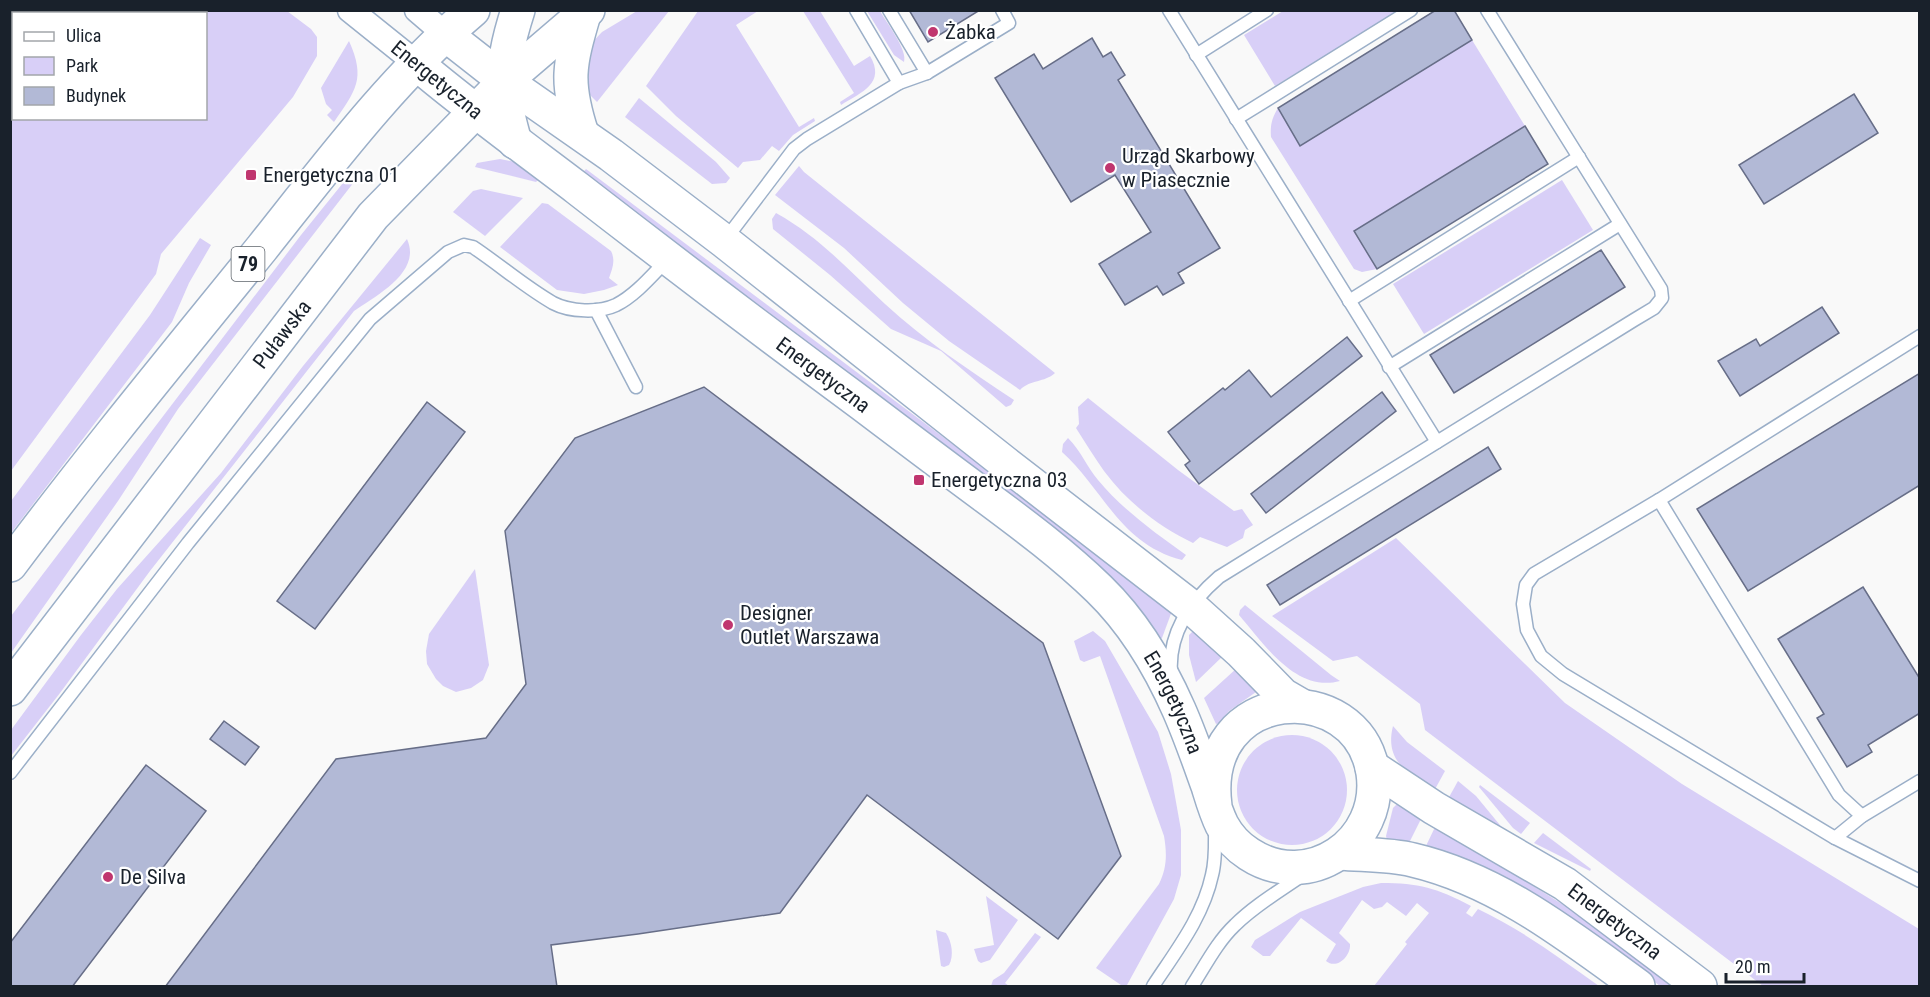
<svg xmlns="http://www.w3.org/2000/svg" width="1930" height="997" viewBox="0 0 1930 997" font-family="'Roboto Condensed',sans-serif">
  <style>
    .green { fill: #d8cff7; fill-rule: evenodd }
    .building { fill: #b2b9d6; stroke: #676e88; stroke-width: 1.5 }
    .lines { fill: none; stroke-linecap: round; stroke-linejoin: round }
    .lane-casing { stroke: #9bafc8; stroke-width: 15 }
    .street-casing { stroke: #9bafc8; stroke-width: 27 }
    .secondary-casing { stroke: #9bafc8; stroke-width: 36 }
    .primary-casing { stroke: #9bafc8; stroke-width: 36 }
    .lane { stroke: #fff; stroke-width: 12 }
    .street { stroke: #fff; stroke-width: 24 }
    .secondary { stroke: #fff; stroke-width: 33 }
    .primary { stroke: #fff; stroke-width: 33 }
    .poi-dot { fill: #c0366f; stroke: #fff; stroke-width: 2 }
    .labels { text-anchor: middle; dominant-baseline: central; stroke-width: 4.5; stroke-linejoin: round; paint-order: stroke }
    .shield { fill: #fff; stroke: #5e646b; stroke-width: 1.5 }
    .shield-label { font-size: 20px; font-weight: bold; fill: #19212b }
    .poi-label { font-size: 21px; fill: #19212b; stroke: #fff; text-anchor: start }
    .street-label { font-size: 21px; fill: #19212b; stroke: #fff }
  </style>
  <rect width="100%" height="100%" fill="#f9f9f9"/>
  <!-- green -->
  <g class="green">
    <path d="M11,10L287,11L311,29L317,37V56L293,97L161,254L156,274L11,471ZM14,14H206V118H14Z"/>
    <path d="M637,11H669L597,102L587,92L588,47L602,32Z"/>
    <path d="M698,11H758L736,25L799,127L814,118L815,121L793,135L779,151L772,146L760,160L743,162L738,168L676,116L646,86Z"/>
    <path d="M803,11H820L854,66L870,56C886,83 862,92 841,105L840,102L854,93Z"/>
    <path d="M867,11H880C886,22 908,50 904,62L894,55Z"/>
    <path d="M1283,11V10L1399,11L1275,86L1244,35Z"/>
    <path d="M1472,40L1525,126L1354,231L1377,269L1362,272L1354,269L1271,137C1270,125 1272,118 1278,108L1300,145Z"/>
    <path d="M349,41C366,79 356,90 334,122L327,115L332,110L326,104L321,88Z"/>
    <path d="M639,98L716,162L730,178L726,183L712,184L625,117Z"/>
    <path d="M500,159L515,162L540,178L536,182L475,167L477,163Z"/>
    <path d="M799,166L804,172L1055,373C1044,383 1031,379 1020,390L949,341L903,303L844,248L775,195Z"/>
    <path d="M586,169L1171,608L1172,611L1162,638L1159,640L581,175Z"/>
    <path d="M347,178L354,182L178,409L118,501L11,653V616L301,235Z"/>
    <path d="M1562,180L1593,230L1424,334L1393,284Z"/>
    <path d="M481,189L523,198L485,236L453,212L473,191Z"/>
    <path d="M542,203L548,204L611,251C616,261 612,269 609,278L618,285L604,290L584,294L557,290L500,247Z"/>
    <path d="M776,213C821,238 848,270 885,304C924,340 970,371 1014,400L1011,405L1006,407L941,351L891,329L830,275L773,229L772,219Z"/>
    <path d="M200,238L211,245L189,283L172,322L11,533V501L150,315Z"/>
    <path d="M407,239C422,272 377,295 354,311L150,571L60,693L11,756V730L81,635L117,589L221,473L303,366Z"/>
    <path d="M1088,398L1178,470L1234,511L1242,509L1253,525L1245,530L1243,538L1227,547L1200,537L1193,543C1158,526 1127,502 1104,471C1094,457 1085,442 1076,428L1079,424L1078,407Z"/>
    <path d="M1068,438C1081,451 1087,467 1098,480C1123,510 1154,532 1186,555L1182,560C1120,544 1104,490 1062,452L1063,444Z"/>
    <path d="M1396,538L1565,703L1682,784L1919,929V986H1763L1425,730L1420,704L1357,656L1333,661L1272,616Z"/>
    <path d="M475,569L489,665L483,680L471,688L456,692L443,686L436,679L427,664L426,651L429,634Z"/>
    <path d="M1245,605L1331,675L1340,681C1296,693 1264,644 1239,615L1240,610Z"/>
    <path d="M1194,630L1224,655L1196,682L1189,655V635Z"/>
    <path d="M1093,631L1105,641L1158,732L1171,774L1181,830V875L1174,899L1127,985H1121L1096,968L1159,884C1167,868 1167,854 1164,836L1100,656L1084,662L1080,660L1074,641Z"/>
    <path d="M1237,668L1256,692L1229,711L1219,723L1216,724L1204,698Z"/>
    <path d="M1393,726L1407,742L1445,771L1434,791C1409,773 1384,762 1393,726Z"/>
    <circle cx="1292" cy="790" r="55"/>
    <path d="M1458,781L1476,796L1504,830L1448,799Z"/>
    <path d="M1480,785L1530,823L1521,834L1513,828L1479,787Z"/>
    <path d="M1398,803L1422,817L1408,845L1387,840L1386,836L1393,808Z"/>
    <path d="M1436,825L1570,909L1674,986H1660L1590,933L1425,848Z"/>
    <path d="M1543,833L1591,869L1590,871L1534,843Z"/>
    <path d="M1381,883C1419,883 1437,888 1471,906L1466,913L1472,917L1478,909C1522,930 1560,958 1599,986H1374L1407,944L1405,942L1429,913L1417,903L1406,916L1387,902L1382,907L1374,909L1362,900L1339,933L1350,944C1351,956 1337,970 1326,961L1336,944L1301,918L1270,956H1263L1251,947L1255,940L1300,912L1363,887Z"/>
    <path d="M986,896L1018,920L990,960L981,963L978,961L974,949L994,945Z"/>
    <path d="M936,930L946,933C952,942 954,956 949,965L944,967L941,966Z"/>
    <path d="M1035,933L1041,937L1005,983L1009,986H991L993,980L1004,973Z"/>
  </g>
  <!-- building -->
  <g class="building">
    <path d="M909,10H980L928,42Z"/>
    <path d="M1436,10H1454L1472,40L1300,146L1278,108Z"/>
    <path d="M1092,38L1103,57L1111,52L1125,75L1118,80L1220,248L1178,273L1184,283L1163,295L1157,286L1125,305L1099,264L1151,232L1115,175L1071,202L995,78L1034,54L1043,69Z"/>
    <path d="M1854,94L1878,133L1764,204L1739,165Z"/>
    <path d="M1525,126L1548,164L1377,269L1354,231Z"/>
    <path d="M1601,250L1625,287L1454,393L1430,355Z"/>
    <path d="M1822,307L1839,333L1740,396L1718,361L1756,339L1760,346Z"/>
    <path d="M1347,337L1362,356L1199,484L1185,465L1190,461L1168,432L1223,388L1225,390L1249,370L1271,397Z"/>
    <path d="M1920,373V485L1748,591L1697,509Z"/>
    <path d="M704,387L1043,643L1121,856L1058,939L867,795L780,913L638,934L551,945L557,987H165L336,759L486,738L526,684L505,531L575,438Z"/>
    <path d="M1382,392L1396,411L1266,513L1251,494Z"/>
    <path d="M427,402L465,432L315,629L277,601Z"/>
    <path d="M1488,447L1501,469L1280,605L1267,585Z"/>
    <path d="M1863,587L1920,679V713L1868,745L1872,752L1847,767L1817,718L1824,714L1778,639Z"/>
    <path d="M224,721L259,747L245,765L210,739Z"/>
    <path d="M146,765L206,811L72,987H10V943Z"/>
  </g>
  <g class="lines">
    <!-- lane casing -->
    <g class="lane-casing">
      <g id="lane">
        <path d="M856,10L899,83"/>
        <path d="M889,10L927,73"/>
        <path d="M1169,10L1437,442"/>
        <path d="M1196,55L1267,10"/>
        <path d="M1236,119L1411,10"/>
        <path d="M725,240L794,149L807,139L899,83L927,73L1009,23L1002,10"/>
        <path d="M1349,301L1579,157"/>
        <path d="M596,310L636,387"/>
        <path d="M1920,336L1659,500L1534,574L1526,585L1523,604L1527,630L1541,656L1563,674L1835,838L1920,881"/>
        <path d="M1389,367L1620,224"/>
        <path d="M1659,500L1839,795L1862,816"/>
        <path d="M1171,673C1168,633 1190,602 1219,577L1634,320L1654,308L1662,298L1661,289L1487,10"/>
        <path d="M10,773L188,543L370,319L448,252L464,245L473,247C500,265 525,287 553,303C570,312 599,313 616,305C636,295 653,274 668,259"/>
        <path d="M1835,838L1862,816L1920,781"/>
        <path d="M1153,986C1176,951 1203,917 1212,875C1216,860 1215,844 1215,828"/>
        <path d="M1192,986C1205,966 1217,942 1235,925C1255,905 1281,890 1304,874"/>
      </g>
    </g>
    <!-- street casing -->
    <g class="street-casing">
      <g id="street">
        <path d="M350,10L416,63"/>
        <path d="M417,10L445,34"/>
      </g>
    </g>
    <!-- secondary casing -->
    <g class="secondary-casing">
      <g id="secondary">
        <path d="M445,34L505,81L611,155L724,241L1005,463L1190,606L1241,652L1283,695L1302,706"/>
        <path id="s1" d="M416,63C468,107 523,147 577,188C671,261 766,333 862,404C903,435 944,466 986,497C1025,526 1064,555 1099,589C1133,622 1160,667 1179,710C1190,735 1199,761 1208,786C1212,799 1216,813 1222,825C1228,836 1238,847 1249,854C1309,893 1383,842 1373,773C1358,675 1199,684 1215,806"/>
        <path id="s2" d="M1372,767L1434,808L1565,884L1700,986"/>
        <path d="M1340,853C1363,855 1389,854 1413,860C1498,880 1569,936 1638,986"/>
      </g>
    </g>
    <!-- primary casing -->
    <g class="primary-casing">
      <g id="primary">
        <path d="M582,134C565,82 569,65 584,14"/>
        <path d="M515,142C511,127 506,111 505,95C502,66 509,38 518,10"/>
        <path d="M10,565C91,457 177,353 262,248C328,165 392,79 473,10"/>
        <path id="s3" d="M10,689L373,216L505,81L588,10"/>
      </g>
    </g>
    <!-- lane -->
    <use href="#lane" class="lane"/>
    <!-- street -->
    <use href="#street" class="street"/>
    <!-- secondary -->
    <use href="#secondary" class="secondary"/>
    <!-- primary -->
    <use href="#primary" class="primary"/>
  </g>
  <!-- markers -->
  <g class="poi-dot">
    <circle cx="933" cy="32" r="6"/>
    <circle cx="1110" cy="168" r="6"/>
    <rect x="245" y="169" width="12" height="12" rx="3"/>
    <rect x="913" y="474" width="12" height="12" rx="3"/>
    <circle cx="728" cy="625" r="6"/>
    <circle cx="108" cy="877" r="6"/>
  </g>
  <g class="labels">
    <!-- shield labels -->
    <rect class="shield" x="231.5" y="247" width="33" height="34" rx="4.5"/>
    <g class="shield-label">
      <text x="248" y="264">79</text>
    </g>
    <!-- poi labels -->
    <g class="poi-label">
      <text x="945" y="32">Żabka</text>
      <text x="1122" y="156">Urząd Skarbowy<tspan x="1122" dy="24">w Piasecznie</tspan></text>
      <text x="263" y="175">Energetyczna 01</text>
      <text x="931" y="480">Energetyczna 03</text>
      <text x="740" y="613">Designer<tspan x="740" dy="24">Outlet Warszawa</tspan></text>
      <text x="120" y="877">De Silva</text>
    </g>
    <!-- street labels -->
    <g class="street-label">
      <text transform="translate(437 80) rotate(39)">Energetyczna</text>
      <text stroke="none"><textPath href="#s3" startOffset="447">Puławska</textPath></text>
      <text stroke="none"><textPath href="#s1" startOffset="513">Energetyczna</textPath></text>
      <text stroke="none"><textPath href="#s1" startOffset="999">Energetyczna</textPath></text>
      <text stroke="none"><textPath href="#s2" startOffset="288">Energetyczna</textPath></text>
    </g>
  </g>
  <!-- border -->
  <rect width="1930" height="997" fill="none" stroke="#19212b" stroke-width="24"/>
  <!-- legend -->
  <rect x="12" y="12" width="195" height="108" fill="#ffffff" stroke="#a3a6aa" stroke-width="1.5"/>
  <rect x="24" y="32" width="30" height="9" fill="#ffffff" stroke="#a3a6aa" stroke-width="1.5"/>
  <text x="66" y="42" font-size="18" fill="#19212b">Ulica</text>
  <rect x="24" y="57" width="30" height="18" fill="#d8cff7" stroke="#a3a6aa" stroke-width="1.5"/>
  <text x="66" y="72" font-size="18" fill="#19212b">Park</text>
  <rect x="24" y="87" width="30" height="18" fill="#b2b9d6" stroke="#a3a6aa" stroke-width="1.5"/>
  <text x="66" y="102" font-size="18" fill="#19212b">Budynek</text>
  <!-- scale -->
  <path d="M1726 973v9h78v-9" fill="none" stroke="#19212b" stroke-width="3"/>
  <text x="1735" y="973" font-size="18" fill="#19212b" stroke="#ffffff" stroke-width="4.5" paint-order="stroke">20 m</text>
</svg>
